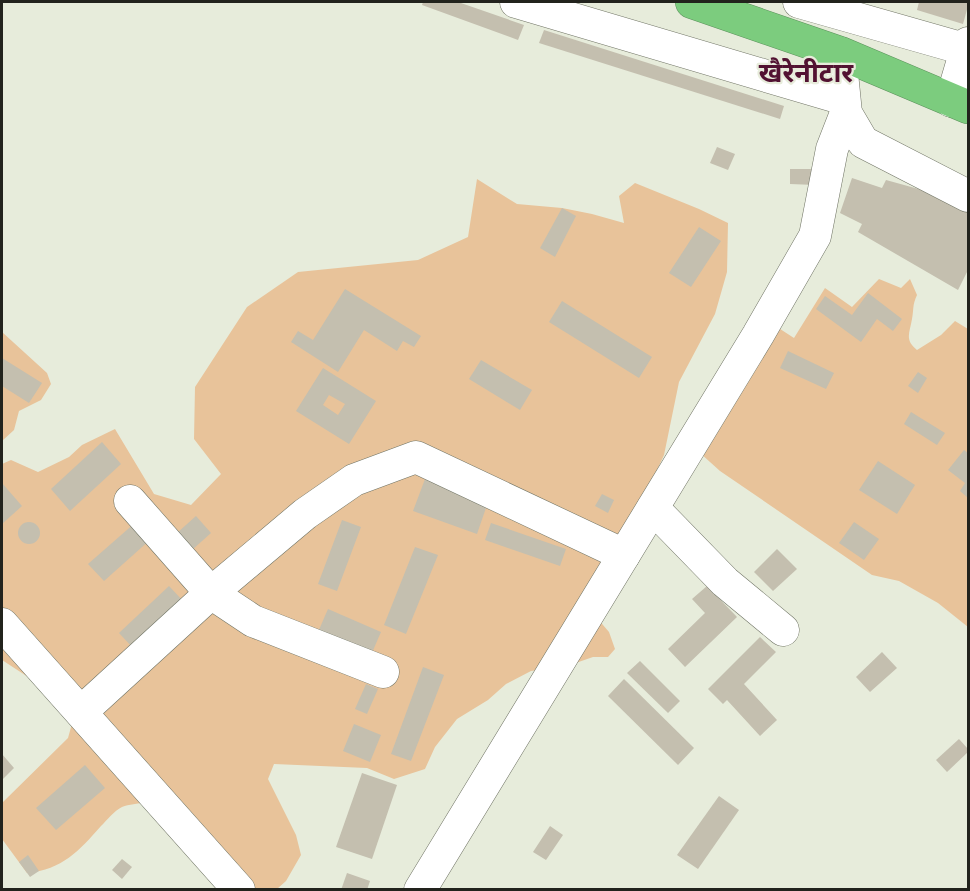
<svg xmlns="http://www.w3.org/2000/svg" width="970" height="891" viewBox="0 0 970 891" font-family="Arial,'Noto Sans Devanagari',sans-serif">
  <style>
    .green { fill: #e8c39a }
    .building { fill: #c4bfaf; fill-rule: evenodd }
    .lines { fill: none; stroke-linecap: round; stroke-linejoin: round }
    .minor-casing { stroke: #707465; stroke-width: 33 }
    .highway-casing { stroke: #5c915c; stroke-width: 34 }
    .minor { stroke: #fff; stroke-width: 32 }
    .highway { stroke: #7ccc7e; stroke-width: 33 }
    .labels { text-anchor: middle; dominant-baseline: central; stroke-width: 4.5; stroke-linejoin: round; paint-order: stroke }
    .town-label { font-size: 27px; font-weight: bold; fill: #521232; stroke: #e7ecdb }
  </style>
  <rect width="100%" height="100%" fill="#e7ecdb"/>
  <!-- green -->
  <g class="green">
    <path d="M477,179L517,204L562,208L592,214L624,223L619,196L635,183L699,209L728,223L727,272L715,314L679,382L664,455L615,561L597,618L609,632L615,649L608,657H593L567,666L531,671L506,684L488,700L457,719L435,747L425,769L394,779L367,768L274,764L268,779L296,835L301,855L286,881L277,889H229L145,802C138,804 129,804 122,807C114,811 107,820 101,826C78,852 63,869 27,873L2,839V803L68,738L73,720L48,690L2,660V464L11,460L38,472L69,457L82,445L115,429L154,494L191,505L221,474L194,439L195,387L247,307L298,272L418,260L468,237Z"/>
    <path d="M879,279L901,288L910,279L917,295C912,306 914,309 912,319C910,332 904,340 917,350L941,335L955,321L968,329V627L938,603L899,581L872,575L720,471L700,453L777,327L794,338L825,288L852,307Z"/>
    <path d="M2,332L47,373L51,384L41,400L19,411L14,430L2,441Z"/>
  </g>
  <!-- building -->
  <g class="building">
    <path d="M423,2H458L524,25L518,40L422,5Z"/>
    <path d="M919,2H968V6L963,24L917,10Z"/>
    <path d="M544,30L784,106L780,119L539,43Z"/>
    <path d="M717,147L735,154L728,170L710,163Z"/>
    <path d="M790,169H815V185L790,184Z"/>
    <path d="M852,178L882,188L886,180L933,193L968,212V270L958,290L858,232L862,224L840,213Z"/>
    <path d="M562,208L576,216L555,257L540,248Z"/>
    <path d="M699,227L721,241L691,287L669,273Z"/>
    <path d="M345,289L421,336L414,347L403,341L397,351L364,330L338,372L291,342L298,331L313,340Z"/>
    <path d="M868,293L902,319L893,331L877,319L861,342L816,309L825,296L852,315Z"/>
    <path d="M562,301L652,357L639,378L549,322Z"/>
    <path d="M788,351L834,373L826,389L780,368Z"/>
    <path d="M2,358L42,383L29,403L2,386Z"/>
    <path d="M481,360L532,390L520,410L469,379Z"/>
    <path d="M323,368L376,401L349,444L296,411ZM329,395L345,404L338,415L323,405Z"/>
    <path d="M918,372L927,378L918,393L908,386Z"/>
    <path d="M911,412L945,433L937,445L904,424Z"/>
    <path d="M102,442L121,464L70,511L51,489Z"/>
    <path d="M964,450L968,453V498L960,491L965,483L948,470Z"/>
    <path d="M878,461L915,485L897,514L859,490Z"/>
    <path d="M425,479L488,502L477,534L413,511Z"/>
    <path d="M2,483L22,506L2,524Z"/>
    <path d="M602,494L614,500L608,513L595,506Z"/>
    <path d="M196,516L211,533L192,550L177,533Z"/>
    <path d="M342,520L361,527L337,591L318,584Z"/>
    <path d="M136,522L151,539L104,581L88,564Z"/>
    <path d="M854,522L879,539L864,560L839,543Z"/>
    <circle cx="29" cy="533" r="11"/>
    <path d="M491,523L566,549L560,566L485,540Z"/>
    <path d="M415,547L438,555L406,634L384,625Z"/>
    <path d="M777,549L797,569L773,591L754,572Z"/>
    <path d="M169,586L184,602L134,649L119,633Z"/>
    <path d="M707,586L737,617L685,667L668,649L705,613L692,599Z"/>
    <path d="M328,609L381,632L371,655L318,632Z"/>
    <path d="M760,637L776,652L744,684L777,720L760,736L727,700L723,704L708,689Z"/>
    <path d="M882,652L897,668L870,692L856,677Z"/>
    <path d="M640,661L680,701L668,713L627,673Z"/>
    <path d="M423,667L444,675L411,761L391,754Z"/>
    <path d="M624,679L694,748L678,765L608,696Z"/>
    <path d="M366,684L378,689L367,714L355,709Z"/>
    <path d="M354,724L381,735L370,762L343,751Z"/>
    <path d="M959,739L968,749V752L947,772L936,760Z"/>
    <path d="M2,754L14,768L2,780Z"/>
    <path d="M85,765L105,788L56,830L36,808Z"/>
    <path d="M362,773L397,785L372,859L336,847Z"/>
    <path d="M719,796L739,810L698,869L677,855Z"/>
    <path d="M550,826L563,835L546,860L533,852Z"/>
    <path d="M28,855L39,871L30,877L19,862Z"/>
    <path d="M122,859L132,867L122,879L112,870Z"/>
    <path d="M347,873L370,881L367,890H341Z"/>
  </g>
  <g class="lines">
    <!-- minor casing -->
    <g class="minor-casing">
      <g id="minor">
        <path d="M516,2L844,99"/>
        <path d="M799,2L968,50"/>
        <path d="M840,53L846,113L863,142L968,196"/>
        <path d="M951,101L968,43"/>
        <path d="M130,501L211,593L253,621L383,672"/>
        <path d="M653,508L725,582L783,630"/>
        <path d="M2,624L239,890"/>
        <path d="M81,712L211,593L305,514L354,480L416,457L624,555"/>
        <path d="M420,890L758,335L815,236L832,149L846,113"/>
      </g>
    </g>
    <!-- highway casing -->
    <g class="highway-casing">
      <path id="highway" d="M692,2L840,53L968,107"/>
    </g>
    <!-- minor -->
    <use href="#minor" class="minor"/>
    <!-- highway -->
    <use href="#highway" class="highway"/>
  </g>
  <g class="labels">
    <!-- town labels -->
    <g class="town-label">
      <text x="806" y="73">खैरेनीटार</text>
    </g>
  </g>
  <!-- border -->
  <rect width="970" height="891" fill="none" stroke="#22231d" stroke-width="6"/>
</svg>
